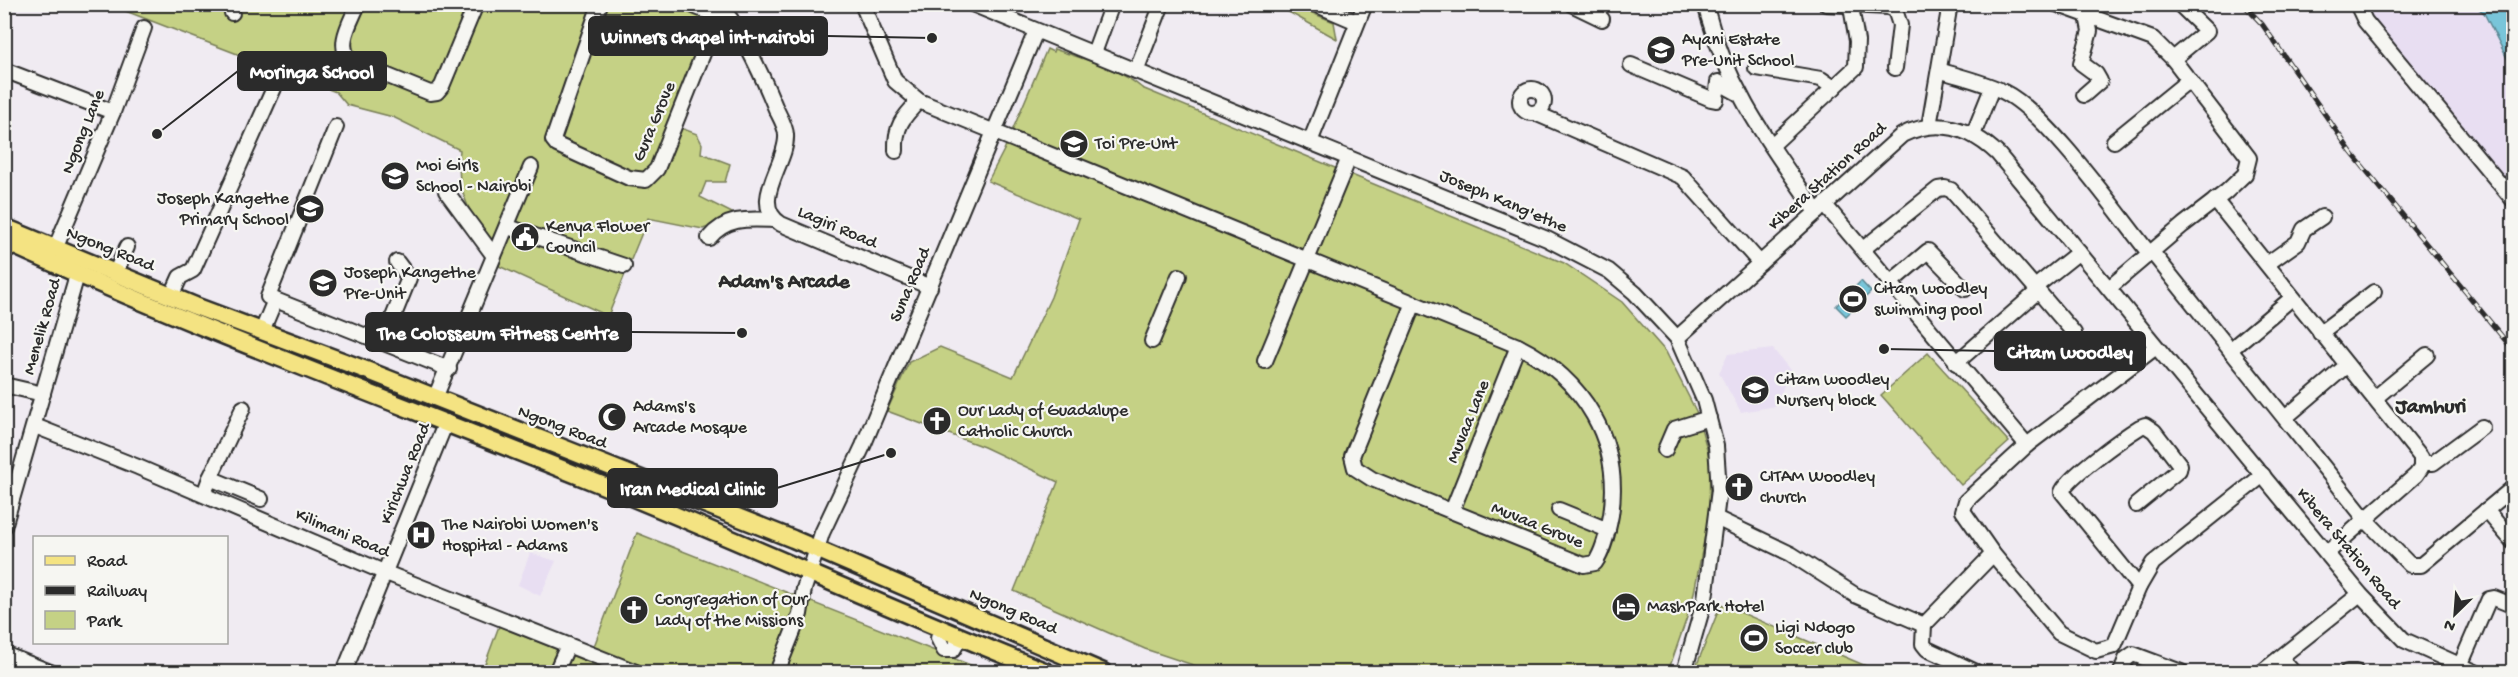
<svg xmlns="http://www.w3.org/2000/svg" width="2518" height="677" viewBox="0 0 2518 677" font-family="'Gochi Hand',sans-serif">
  <style>
    .built { fill: #e8def2 }
    .green { fill: #c5d185; stroke: #787e58; stroke-width: 1.5 }
    .water { fill: #79c5d9; stroke: #5a8793; stroke-width: 1.5 }
    .lines { fill: none; stroke-linecap: round; stroke-linejoin: round }
    .minor-casing { stroke: #2b2b2b; stroke-width: 18 }
    .major-casing { stroke: #2b2b2b; stroke-width: 21 }
    .minor { stroke: #f6f6f2; stroke-width: 14 }
    .major { stroke: #f4e382; stroke-width: 16 }
    .rail-casing { stroke: #2b2b2b; stroke-width: 5 }
    .rail { stroke: #f6f6f2; stroke-width: 3; stroke-dasharray: 9; stroke-linecap: butt }
    .labels { text-anchor: middle; dominant-baseline: central; stroke-width: 4.5; stroke-linejoin: round; paint-order: stroke }
    .poi-label { font-size: 18px; fill: #2b2b2b; stroke: #f6f6f2; text-anchor: start }
    .street-label { font-size: 18px; fill: #2b2b2b; stroke: #f6f6f2 }
    .quarter-label { font-size: 21px; font-weight: bold; fill: #2b2b2b; stroke: #f6f6f2 }
    .leader { fill: none; stroke: #2b2b2b; stroke-width: 2 }
    .callout-dot { fill: #2b2b2b; stroke: #f6f6f2; stroke-width: 2 }
    .callout { fill: #2b2b2b; stroke: #2b2b2b; stroke-width: 2 }
    .callout-label { font-size: 20px; text-anchor: middle; font-weight: bold; fill: #fff }
  </style>
  <rect width="100%" height="100%" fill="#f0ebf2"/>
  <filter id="ink" filterUnits="userSpaceOnUse"><feTurbulence type="fractalNoise" baseFrequency=".0167" numOctaves="2"/><feDisplacementMap in="SourceGraphic" scale="12" xChannelSelector="R" yChannelSelector="G"/><feConvolveMatrix kernelMatrix="1 2 1 2 8 2 1 2 1" color-interpolation-filters="sRGB"/></filter>
  <g filter="url(#ink)">
    <!-- built -->
    <g class="built">
      <path d="M2361,5H2513V194L2373,25L2375,21L2371,25Z"/>
      <path d="M1773,349L1790,370L1776,406L1741,412L1719,373L1728,354Z"/>
      <path d="M530,553L556,561L540,596L518,585Z"/>
    </g>
    <!-- green -->
    <g class="green">
      <path d="M110,5H730L720,10L678,127L697,134L702,144L701,153L730,164L725,182H706L700,197L738,216L703,229L648,218L608,316L499,266L502,257C475,222 454,196 460,150L393,117L347,105L336,92Z"/>
      <path d="M1276,5H1293L1334,22L1337,39Z"/>
      <path d="M1047,49L1053,52L1054,49C1083,59 1119,68 1142,88L1564,263L1622,302L1666,352L1696,411L1710,459L1709,515L1692,603L1668,672H1214L1145,649L1014,591L1058,482L984,447L887,411L909,362L940,347L1013,377L1051,297L1079,219L988,181L1004,150Z"/>
      <path d="M1928,353L2009,442L1961,485L1881,395Z"/>
      <path d="M637,533L988,672H482L499,626L588,662Z"/>
      <path d="M1721,604L1880,672H1694Z"/>
    </g>
    <!-- water -->
    <g class="water">
      <path d="M2474,5H2513V70L2484,13Z"/>
      <path d="M1861,281L1871,292L1846,316L1836,306Z"/>
    </g>
    <g class="lines">
      <!-- minor casing -->
      <g class="minor-casing">
        <g id="minor">
          <path d="M231,4L232,13"/>
          <path d="M358,4C351,22 335,45 351,61L430,93L437,92L442,86L476,4"/>
          <path d="M600,4L553,140L557,145L629,178L646,180L657,169L718,16"/>
          <path d="M689,4L718,16L730,18C749,47 763,77 776,109C780,117 786,127 786,135C788,163 748,203 781,224L930,287"/>
          <path d="M862,4L895,81L919,101L1518,346C1584,379 1622,441 1611,515C1608,531 1604,550 1595,563L1584,565L1372,479L1355,468L1352,456L1414,303"/>
          <path d="M972,4L1547,239L1609,271L1635,293L1677,338L1704,400L1716,446L1719,490L1705,599L1684,672"/>
          <path d="M1315,4L1357,22"/>
          <path d="M1571,4L1602,19"/>
          <path d="M1705,4C1727,89 1768,142 1817,212"/>
          <path d="M1826,4L1888,7L1895,10L1900,25L1895,68"/>
          <path d="M2056,4L2153,39L2173,59L2249,158L2245,174L2226,192L2183,225L2109,288"/>
          <path d="M2357,4L2365,21L2514,201"/>
          <path d="M1094,53L1112,4"/>
          <path d="M2173,59L2207,31L2179,4"/>
          <path d="M1631,65L1711,99L1716,100L1718,82L1738,93"/>
          <path d="M1756,68L1821,79L1834,88"/>
          <path d="M4,70L113,112"/>
          <path d="M1939,70C1960,77 1984,82 2004,92C2047,113 2117,213 2149,253"/>
          <path d="M1136,71L1162,4"/>
          <circle cx="1532" cy="101" r="12"/>
          <path d="M2084,95L2100,81L2096,74L2081,63L2090,31L2087,16"/>
          <path d="M1535,113L1683,177L1760,263"/>
          <path d="M1929,126L1950,4"/>
          <path d="M336,127L268,297L449,369"/>
          <path d="M1973,135L1992,88"/>
          <path d="M2114,141L2189,80"/>
          <path d="M1310,142L1365,4"/>
          <path d="M1772,145L1856,67L1857,41L1851,7"/>
          <path d="M896,151C895,127 902,118 919,101"/>
          <path d="M446,191L494,256"/>
          <path d="M2215,200L2421,457V468L2416,475L2327,553"/>
          <path d="M1825,205L2027,445L2156,347"/>
          <path d="M508,227L624,266"/>
          <path d="M709,238C727,216 750,219 775,220"/>
          <path d="M55,249L113,112L144,28"/>
          <path d="M1863,249L1938,189L1945,188L1951,190L2038,291"/>
          <path d="M2151,251L2366,520L2410,565H2421L2514,487"/>
          <path d="M2267,264L2298,242L2304,229L2322,217"/>
          <path d="M115,274L127,247"/>
          <path d="M1890,283L1928,251L1965,289"/>
          <path d="M2035,287L2079,252"/>
          <path d="M171,297L180,277L193,270L274,88"/>
          <path d="M262,331L275,300"/>
          <path d="M2320,333L2374,292"/>
          <path d="M1677,338L1902,135C1937,118 1970,127 1998,154L2360,594L2404,640L2475,672"/>
          <path d="M1152,341L1179,276"/>
          <path d="M383,342L409,278L397,262"/>
          <path d="M2230,350L2292,298"/>
          <path d="M1265,361L1349,158"/>
          <path d="M1956,363L2038,291L2074,333"/>
          <path d="M4,385L43,394"/>
          <path d="M435,398L531,167"/>
          <path d="M2375,398L2427,355"/>
          <path d="M2285,418L2346,366"/>
          <path d="M35,426L138,467L386,573L636,672"/>
          <path d="M2027,445L1966,501L1963,511L1993,554L2059,633L2096,651L2114,646L2139,587L2153,563L2263,475"/>
          <path d="M1665,450L1674,429L1709,418"/>
          <path d="M2422,463H2433L2482,427"/>
          <path d="M210,478L243,408"/>
          <path d="M207,486L210,478L261,499"/>
          <path d="M2136,505L2179,470L2180,465L2154,431L2145,425L2140,427C2124,437 2066,478 2062,492L2139,587"/>
          <path d="M1559,510L1608,530"/>
          <path d="M2486,510L2514,543"/>
          <path d="M1452,511L1518,346"/>
          <path d="M1716,518L1791,554L1855,595L1924,625L1993,554"/>
          <path d="M4,527L77,275"/>
          <path d="M1924,625L1923,644L1927,649L1976,672"/>
          <path d="M941,631L938,638L944,650H953L960,638"/>
          <path d="M4,654L50,672"/>
          <path d="M2281,658L2293,672"/>
          <path d="M2460,666L2489,599L2494,598L2514,606"/>
          <path d="M344,672L446,422"/>
          <path d="M556,672L568,645"/>
          <path d="M777,672L800,614L804,589L822,533L863,446L1036,31"/>
          <path d="M2121,672L2126,659L2133,654L2181,672"/>
          <path d="M2262,672L2360,594"/>
          <path d="M2347,672H2356"/>
        </g>
      </g>
      <!-- major casing -->
      <g class="major-casing">
        <g id="major">
          <path d="M4,227L195,306L366,370L793,539L1103,672"/>
          <path d="M4,241C195,329 393,401 587,479C742,541 892,611 1047,672"/>
        </g>
      </g>
      <!-- minor -->
      <use href="#minor" class="minor"/>
      <!-- major -->
      <use href="#major" class="major"/>
      <!-- rail casing -->
      <g class="rail-casing">
        <path id="rail" d="M2243,4L2262,24L2351,152L2514,351"/>
      </g>
      <!-- rail -->
      <use href="#rail" class="rail"/>
    </g>
  </g>
  <!-- icons -->
  <defs>
    <g id="school-disc" transform="scale(1.5)"><circle r="9.5" fill="#2b2b2b" stroke="#f6f6f2"/><path d="M0-5L7-2L0 1L-7-2ZM-4 1L0 2.5L4 1V4Q0 6-4 4Z" fill="#fff"/></g>
    <g id="civic-disc" transform="scale(1.5)"><circle r="9.5" fill="#2b2b2b" stroke="#f6f6f2"/><path d="M-.6-6.5H3V-4.5H.6V-3L4-1V1h2V6H-6V1h2V-1L-.6-3ZM-1.2 2.5V6h2.4V2.5Z" fill="#fff"/></g>
    <g id="stadium-disc" transform="scale(1.5)"><circle r="9.5" fill="#2b2b2b" stroke="#f6f6f2"/><path d="M0-5a6.5 5 0 1 0 0 10a6.5 5 0 1 0 0-10ZM-3.5-1.8h7v3.6h-7Z" fill="#fff"/></g>
    <g id="mosque-disc" transform="scale(1.5)"><circle r="9.5" fill="#2b2b2b" stroke="#f6f6f2"/><path d="M3.5-4.9A6 6 0 1 0 3.5 4.9A5 5 0 1 1 3.5-4.9Z" fill="#fff"/></g>
    <g id="church-disc" transform="scale(1.5)"><circle r="9.5" fill="#2b2b2b" stroke="#f6f6f2"/><path d="M-1.2-6h2.4v3.5h3.3v2.4h-3.3V6h-2.4V-.1h-3.3v-2.4h3.3Z" fill="#fff"/></g>
    <g id="hospital-disc" transform="scale(1.5)"><circle r="9.5" fill="#2b2b2b" stroke="#f6f6f2"/><path d="M-5-5h3v3.5h4V-5h3V5h-3V1.5h-4V5h-3Z" fill="#fff"/></g>
    <g id="hotel-disc" transform="scale(1.5)"><circle r="9.5" fill="#2b2b2b" stroke="#f6f6f2"/><path d="M-6-4.5h1.5V1H6V5H4.5V3h-9V5H-6ZM-4 0a1.8 1.8 0 1 1 3.6 0ZM.5 0V-2.5h3Q6-2.5 6 0Z" fill="#fff"/></g>
  </defs>
  <g fill-rule="evenodd">
    <use href="#school-disc" x="1661" y="50"/>
    <use href="#school-disc" x="1074" y="144"/>
    <use href="#school-disc" x="395" y="176"/>
    <use href="#school-disc" x="310" y="209"/>
    <use href="#civic-disc" x="525" y="237"/>
    <use href="#school-disc" x="323" y="283"/>
    <use href="#stadium-disc" x="1853" y="299"/>
    <use href="#school-disc" x="1755" y="390"/>
    <use href="#mosque-disc" x="612" y="417"/>
    <use href="#church-disc" x="937" y="421"/>
    <use href="#church-disc" x="1739" y="487"/>
    <use href="#hospital-disc" x="421" y="535"/>
    <use href="#hotel-disc" x="1626" y="607"/>
    <use href="#church-disc" x="634" y="610"/>
    <use href="#stadium-disc" x="1754" y="638"/>
  </g>
  <g class="labels">
    <!-- poi labels -->
    <g class="poi-label">
      <text x="1682" y="40">Ayani Estate<tspan x="1682" dy="21">Pre-Unit School</tspan></text>
      <text x="1095" y="144">Toi Pre-Unt</text>
      <text x="416" y="166">Moi Girls<tspan x="416" dy="21">School - Nairobi</tspan></text>
      <text x="289" y="199" text-anchor="end">Joseph Kangethe<tspan x="289" dy="21">Primary School</tspan></text>
      <text x="546" y="227">Kenya Flower<tspan x="546" dy="21">Council</tspan></text>
      <text x="344" y="273">Joseph Kangethe<tspan x="344" dy="21">Pre-Unit</tspan></text>
      <text x="1874" y="289">Citam woodley<tspan x="1874" dy="21">swimming pool</tspan></text>
      <text x="1776" y="380">Citam woodley<tspan x="1776" dy="21">Nursery block</tspan></text>
      <text x="633" y="407">Adams's<tspan x="633" dy="21">Arcade Mosque</tspan></text>
      <text x="958" y="411">Our Lady of Guadalupe<tspan x="958" dy="21">Catholic Church</tspan></text>
      <text x="1760" y="477">CITAM Woodley<tspan x="1760" dy="21">church</tspan></text>
      <text x="442" y="525">The Nairobi Women's<tspan x="442" dy="21">Hospital - Adams</tspan></text>
      <text x="655" y="600">Congregation of Our<tspan x="655" dy="21">Lady of the Missions</tspan></text>
      <text x="1647" y="607">MashPark Hotel</text>
      <text x="1775" y="628">Ligi Ndogo<tspan x="1775" dy="21">Soccer club</tspan></text>
    </g>
    <!-- street labels -->
    <g class="street-label">
      <text transform="translate(655 122) rotate(-67)">Gura Grove</text>
      <text transform="translate(84 132) rotate(-68)">Ngong Lane</text>
      <text transform="translate(1828 177) rotate(-42)">Kibera Station Road</text>
      <text transform="translate(1503 202) rotate(23)">Joseph Kang'ethe</text>
      <text transform="translate(837 228) rotate(23)">Lagiri Road</text>
      <text transform="translate(110 250) rotate(22)">Ngong Road</text>
      <text transform="translate(911 285) rotate(-67)">Suna Road</text>
      <text transform="translate(43 327) rotate(-74)">Menelik Road</text>
      <text transform="translate(1469 422) rotate(-68)">Muvaa Lane</text>
      <text transform="translate(562 428) rotate(21)">Ngong Road</text>
      <text transform="translate(406 474) rotate(-68)">Kirichwa Road</text>
      <text transform="translate(1537 526) rotate(22)">Muvaa Grove</text>
      <text transform="translate(342 534) rotate(23)">Kilimani Road</text>
      <text transform="translate(2348 549) rotate(50)">Kibera Station Road</text>
      <text transform="translate(1013 612) rotate(23)">Ngong Road</text>
    </g>
    <!-- quarter labels -->
    <g class="quarter-label">
      <text x="784" y="283">Adam's Arcade</text>
      <text x="2431" y="408">Jamhuri</text>
    </g>
  </g>
  <!-- callouts -->
  <path class="leader" d="M932 38L827 36M157 134L238 71M742 333L631 332M1884 349L1995 351M891 453L777 488"/>
  <g class="callout-dot">
    <circle cx="932" cy="38" r="6"/>
    <circle cx="157" cy="134" r="6"/>
    <circle cx="742" cy="333" r="6"/>
    <circle cx="1884" cy="349" r="6"/>
    <circle cx="891" cy="453" r="6"/>
  </g>
  <g class="callout">
    <rect x="589" y="17" width="238" height="38" rx="6"/>
    <rect x="238" y="52" width="148" height="38" rx="6"/>
    <rect x="366" y="313" width="265" height="38" rx="6"/>
    <rect x="1995" y="332" width="150" height="38" rx="6"/>
    <rect x="608" y="469" width="169" height="38" rx="6"/>
  </g>
  <g class="callout-label">
    <text x="708" y="43">Winners chapel int-nairobi</text>
    <text x="312" y="78">Moringa School</text>
    <text x="498" y="339">The Colosseum Fitness Centre</text>
    <text x="2070" y="358">Citam woodley</text>
    <text x="692" y="495">Iran Medical Clinic</text>
  </g>
  <!-- margin -->
  <rect width="2518" height="677" fill="none" stroke="#f6f6f2" stroke-width="24"/>
  <rect x="12" y="12" width="2494" height="653" fill="none" stroke="#2b2b2b" stroke-width="2" filter="url(#ink)"/>
  <!-- legend -->
  <rect x="33" y="536" width="195" height="108" fill="#f6f6f2" stroke="#a5a5a2" stroke-width="1.5"/>
  <rect x="45" y="556" width="30" height="9" fill="#f4e382" stroke="#a5a5a2" stroke-width="1.5"/>
  <text x="87" y="566" font-size="18" fill="#2b2b2b">Road</text>
  <rect x="45" y="586" width="30" height="9" fill="#2b2b2b" stroke="#a5a5a2" stroke-width="1.5"/>
  <text x="87" y="596" font-size="18" fill="#2b2b2b">Railway</text>
  <rect x="45" y="611" width="30" height="18" fill="#c5d185" stroke="#a5a5a2" stroke-width="1.5"/>
  <text x="87" y="626" font-size="18" fill="#2b2b2b">Park</text>
  <!-- north arrow -->
  <g transform="translate(2455 614) rotate(205)" stroke="#f6f6f2" stroke-width="4.5" paint-order="stroke">
  <path d="M0-4.5L10 22L0 15L-10 22Z" fill="#2b2b2b"/>
  <text y="-9" font-size="16" font-weight="bold" text-anchor="middle" fill="#2b2b2b">N</text>
  </g>
</svg>
